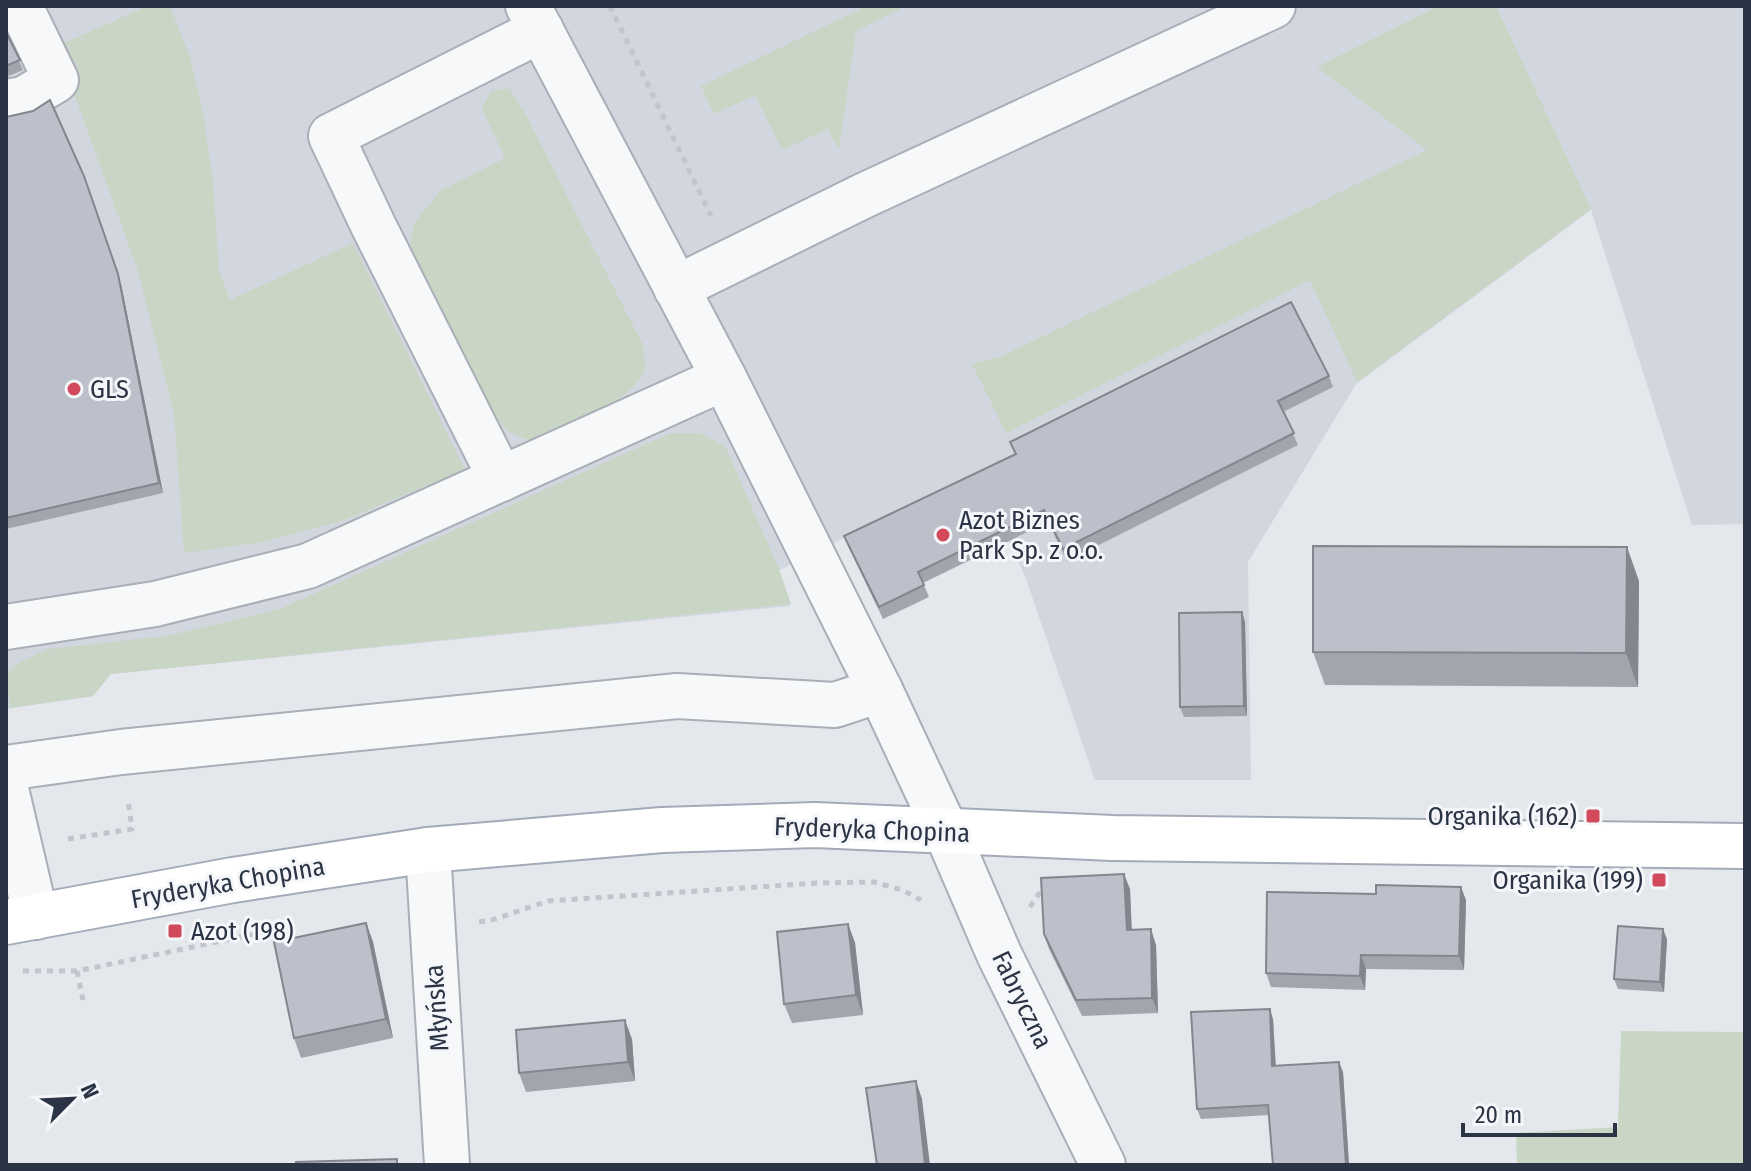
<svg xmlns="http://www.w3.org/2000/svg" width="1751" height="1171" viewBox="0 0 1751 1171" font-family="'Fira Sans Condensed',sans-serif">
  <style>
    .built { fill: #d2d6de }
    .green { fill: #c9d6c5 }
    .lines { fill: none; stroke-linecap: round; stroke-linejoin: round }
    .minor-casing { stroke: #a9aeb7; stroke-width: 48 }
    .major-casing { stroke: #a3abb8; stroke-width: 48 }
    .path { stroke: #c2c5cb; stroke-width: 5; stroke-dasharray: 6 6; stroke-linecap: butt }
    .minor { stroke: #f7f8fa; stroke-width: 44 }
    .major { stroke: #fff; stroke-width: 44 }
    .wall { fill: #a1a5ae }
    .shaded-wall { fill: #83868d }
    .building { fill: #bbc0ca; stroke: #83868d; stroke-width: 2 }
    .poi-dot { fill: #d1495b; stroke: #f4f6f9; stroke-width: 3 }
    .labels { text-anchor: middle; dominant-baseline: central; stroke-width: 6; stroke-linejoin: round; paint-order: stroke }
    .poi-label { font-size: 26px; fill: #2b3445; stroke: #f4f6f9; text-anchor: start }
    .street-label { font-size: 26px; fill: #2b3445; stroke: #f4f6f9 }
  </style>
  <rect width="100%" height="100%" fill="#e4e7ec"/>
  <!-- built -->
  <path class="built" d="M6,6H1745V524L1692,525L1591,210L1356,384L1248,562L1251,780H1095L1025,576L976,472L778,571L790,606L111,674L93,696L6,709Z"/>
  <!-- green -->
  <g class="green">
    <path d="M148,6H170L190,57L203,113L213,182L219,271L230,300L353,243L465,470L344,520L263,542L184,553L174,414L138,271L57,46Z"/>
    <path d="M867,6H906L856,31L839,149L828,129L782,150L755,95L714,114L701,86Z"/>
    <path d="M1439,6H1496L1591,209L1357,382L1310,280L1006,433L972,364L1000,357L1427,150L1317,67Z"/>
    <path d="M509,88L525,113L643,345C643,352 646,363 644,370C636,400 561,429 534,442L509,432L480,401L409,249L414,223L440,191L505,158L482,109L491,91Z"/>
    <path d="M671,433H699L725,446L779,569L791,604L111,674L93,696L10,708L6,675L18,663L48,649L167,636L280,609Z"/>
    <path d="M1621,1031L1745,1032V1165H1517L1516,1133L1618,1127Z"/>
  </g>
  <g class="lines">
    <!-- minor casing -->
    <g class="minor-casing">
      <g id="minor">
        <path d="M528,6L724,378L880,690L946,831L999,954L1103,1165"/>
        <path d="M6,102L24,99L56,80L20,6"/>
        <path d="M676,288L863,196L1273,6"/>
        <path d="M501,479L373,225L331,136L541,30"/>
        <path d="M6,627L155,604L308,566L724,378"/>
        <path d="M6,768L121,752L677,696L835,705L880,690"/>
        <path d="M6,789L36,917"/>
        <path d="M428,850L447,1165"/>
      </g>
    </g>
    <!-- major casing -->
    <g class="major-casing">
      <path id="major" d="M6,922L233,880L428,850L662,830L815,825L1113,838L1745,846"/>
    </g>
    <!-- path -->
    <g class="path">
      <path d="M610,6L711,216"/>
      <path d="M68,839L132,829L128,800"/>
      <path d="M1030,907L1044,886"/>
      <path d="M479,922L492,920L548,901L817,883L874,882L902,890L921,900"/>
      <path d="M23,971H77L255,934L275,925"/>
      <path d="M77,971L83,1000"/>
    </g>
    <!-- minor -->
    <use href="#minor" class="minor"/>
    <!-- major -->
    <use href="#major" class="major"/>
  </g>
  <!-- wall -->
  <g class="wall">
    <path d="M6,32L23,70L6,77Z"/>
    <path d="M6,117L121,284L163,493L6,529Z"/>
    <path d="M1329,376L1333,387L1283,412L1298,445L1067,561L1048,522L923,583L929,597L883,619L849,548L844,536L1015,455L1010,442Z"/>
    <path d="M1639,581L1638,687L1325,685L1313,652Z"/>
    <path d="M1245,622L1247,716L1184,717L1180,707Z"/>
    <path d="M1130,889L1132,930L1156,945L1158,1013L1082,1016L1049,949L1044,934Z"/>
    <path d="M1466,900L1464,970L1366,969L1365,990L1271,987L1266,973Z"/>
    <path d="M366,923L373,942L393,1038L301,1058L294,1038Z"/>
    <path d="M848,924L855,943L863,1015L792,1023L784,1004Z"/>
    <path d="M1667,939L1664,992L1618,989L1614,979Z"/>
    <path d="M1273,1019L1276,1066L1343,1072L1349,1165H1273L1269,1115L1201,1119L1197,1109Z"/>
    <path d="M632,1039L635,1081L526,1092L519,1073Z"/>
  </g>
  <!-- shaded-wall -->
  <g class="shaded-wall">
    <path d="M84,176L121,284L163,493L159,483Z"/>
    <path d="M1627,547L1639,581L1638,687L1626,653Z"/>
    <path d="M1242,612L1245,622L1247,716L1244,706Z"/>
    <path d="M1124,874L1130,889L1132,945L1127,930Z"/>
    <path d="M1461,887L1466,900L1464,970L1459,956Z"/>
    <path d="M366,923L373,942L393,1038L386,1019Z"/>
    <path d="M848,924L855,943L863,1015L856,995Z"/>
    <path d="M1151,929L1156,945L1158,1013L1152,998Z"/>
    <path d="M1663,929L1667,939L1664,992L1660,982Z"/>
    <path d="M1361,955L1366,969L1365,990L1360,976Z"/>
    <path d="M1270,1009L1273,1019L1276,1076L1272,1066Z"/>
    <path d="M625,1020L632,1039L635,1081L628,1062Z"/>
    <path d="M1339,1062L1343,1072L1349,1165H1346Z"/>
    <path d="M916,1081L922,1099L930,1165H925Z"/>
  </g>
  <!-- building -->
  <g class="building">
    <path d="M6,32L20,60L6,66Z"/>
    <path d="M50,100L84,176L118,274L159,483L6,518V117L33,111Z"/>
    <path d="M1291,302L1329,376L1278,401L1294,433L1063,549L1044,510L918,572L924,585L879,607L844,536L1016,454L1010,442Z"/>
    <path d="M1313,546L1627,547L1626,653L1313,652Z"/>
    <path d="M1242,612L1244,706L1180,707L1179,613Z"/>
    <path d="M1124,874L1127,930L1151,929L1152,998L1076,1000L1044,934L1041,878Z"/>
    <path d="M1376,885L1461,887L1459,956L1361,955L1360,976L1266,973L1267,892L1376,894Z"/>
    <path d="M366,923L386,1019L294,1038L274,942Z"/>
    <path d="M848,924L856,995L784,1004L777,932Z"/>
    <path d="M1618,926L1663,929L1660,982L1614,979Z"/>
    <path d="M1270,1009L1272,1066L1339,1062L1346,1165H1273L1268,1105L1197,1109L1191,1012Z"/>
    <path d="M625,1020L628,1062L519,1073L516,1030Z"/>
    <path d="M916,1081L925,1165H877L866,1088Z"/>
    <path d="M397,1159V1165H296V1162Z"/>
  </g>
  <!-- markers -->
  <g class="poi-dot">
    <circle cx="74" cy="389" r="8"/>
    <circle cx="943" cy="535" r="8"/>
    <rect x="1585" y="808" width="16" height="16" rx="4"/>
    <rect x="1651" y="872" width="16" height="16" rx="4"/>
    <rect x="167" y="923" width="16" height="16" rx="4"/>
  </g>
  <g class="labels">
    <!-- poi labels -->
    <g class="poi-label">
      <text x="90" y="389">GLS</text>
      <text x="959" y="520">Azot Biznes<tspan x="959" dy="30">Park Sp. z o.o.</tspan></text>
      <text x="1577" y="816" text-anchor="end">Organika (162)</text>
      <text x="1643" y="880" text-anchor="end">Organika (199)</text>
      <text x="191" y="931">Azot (198)</text>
    </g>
    <!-- street labels -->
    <g class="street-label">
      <text transform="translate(872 830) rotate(2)">Fryderyka Chopina</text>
      <text transform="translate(228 883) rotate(-10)">Fryderyka Chopina</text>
      <text transform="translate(1022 1000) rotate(64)">Fabryczna</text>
      <text transform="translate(437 1008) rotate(-94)">Młyńska</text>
    </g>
  </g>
  <!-- border -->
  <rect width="1751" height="1171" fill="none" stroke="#2b3445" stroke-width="16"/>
  <!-- north arrow -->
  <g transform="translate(72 1099) rotate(66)" stroke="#f4f6f9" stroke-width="6" paint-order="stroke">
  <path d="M0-6L14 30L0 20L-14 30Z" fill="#2b3445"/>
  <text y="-12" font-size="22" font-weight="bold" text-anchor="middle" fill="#2b3445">N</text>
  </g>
  <!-- scale -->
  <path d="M1463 1123v12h152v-12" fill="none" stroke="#2b3445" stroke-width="4"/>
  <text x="1475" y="1123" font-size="24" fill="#2b3445" stroke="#f4f6f9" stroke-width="6" paint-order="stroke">20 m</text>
</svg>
